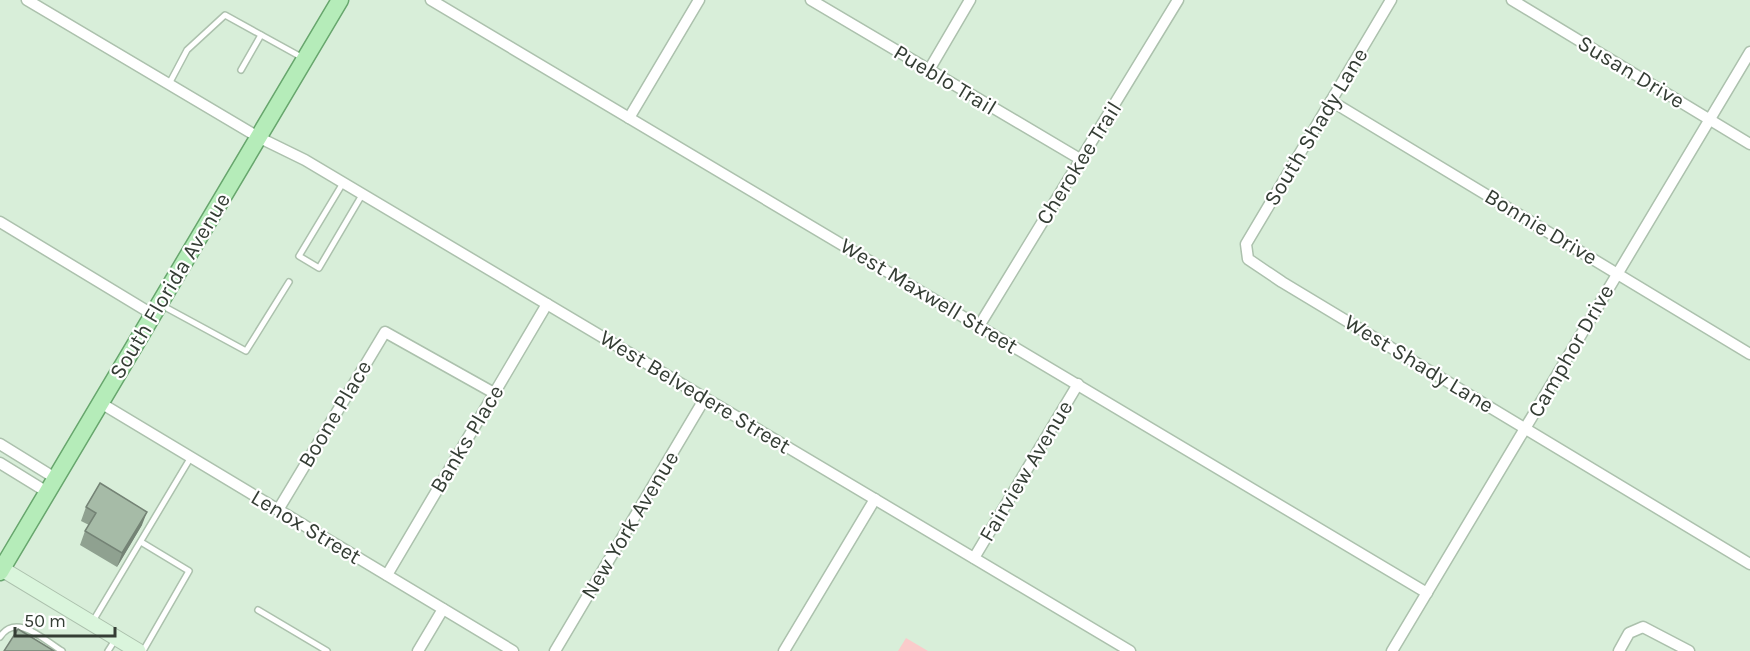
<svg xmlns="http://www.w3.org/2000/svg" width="1750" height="651" viewBox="0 0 1750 651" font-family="Karla,sans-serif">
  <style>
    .forest { fill: url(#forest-crowns) }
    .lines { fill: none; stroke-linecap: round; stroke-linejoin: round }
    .lane-casing { stroke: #acc1ad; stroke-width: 8 }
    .street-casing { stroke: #acc1ad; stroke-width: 13 }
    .secondary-casing { stroke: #acc1ad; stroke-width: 17 }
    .primary-casing { stroke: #67a66d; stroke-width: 19 }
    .lane { stroke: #fff; stroke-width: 5 }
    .street { stroke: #fff; stroke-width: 10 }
    .secondary { stroke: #daf5dc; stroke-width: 15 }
    .primary { stroke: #b5ecb9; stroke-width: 16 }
    .wall { fill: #8fa190 }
    .shaded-wall { fill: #748375 }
    .building { fill: #a6bba7; stroke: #748375; stroke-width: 1.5 }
    .labels { text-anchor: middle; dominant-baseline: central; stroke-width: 4.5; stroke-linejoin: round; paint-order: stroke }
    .street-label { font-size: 22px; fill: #343d34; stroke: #fff }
  </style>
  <defs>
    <pattern id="forest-crowns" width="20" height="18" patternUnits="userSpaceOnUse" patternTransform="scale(1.5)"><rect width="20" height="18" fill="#facbcb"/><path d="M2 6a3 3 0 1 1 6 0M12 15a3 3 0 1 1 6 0" fill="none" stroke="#d7afaf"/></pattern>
  </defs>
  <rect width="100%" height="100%" fill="#d8eed9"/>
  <!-- forest -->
  <path class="forest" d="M906,638L928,651H898Z"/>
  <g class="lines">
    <!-- lane casing -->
    <g class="lane-casing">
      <g id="lane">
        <path d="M241,70L261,35"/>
        <path d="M169,84L187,50L225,15L303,58"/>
        <path d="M343,183L299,256L319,268L362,195"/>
        <path d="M163,306L246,351L289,282"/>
        <path d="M141,542L189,571L143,651"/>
        <path d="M258,610L327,651"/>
        <path d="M93,621L191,457"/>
        <path d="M0,637C16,612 44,640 62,651"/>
        <path d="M108,651L115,640"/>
      </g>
    </g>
    <!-- street casing -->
    <g class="street-casing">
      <g id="street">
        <path d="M27,0L258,137L305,160L1130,651"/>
        <path d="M431,0L1427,593"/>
        <path d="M811,0L1080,159"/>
        <path d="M1391,0L1246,244L1248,259L1282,282L1750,564"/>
        <path d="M1512,0L1750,144"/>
        <path d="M929,70L970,0"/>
        <path d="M1331,101L1750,354"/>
        <path d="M629,118L699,0"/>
        <path d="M0,222L152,314"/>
        <path d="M979,326L1178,0"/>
        <path d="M99,402L513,651"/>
        <path d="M0,444L55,478"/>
        <path d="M0,463L47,492"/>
        <path d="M278,510L385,332L494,393"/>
        <path d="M974,558L1078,384"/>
        <path d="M387,575L547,304"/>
        <path d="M418,651L443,609"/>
        <path d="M555,651L705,398"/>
        <path d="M784,651L875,499"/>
        <path d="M1392,651L1750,52"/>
        <path d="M1619,651L1629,633L1643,627L1689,651"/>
      </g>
    </g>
    <!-- secondary casing -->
    <g class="secondary-casing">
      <path id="secondary" d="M2,569L138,651"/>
    </g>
    <!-- primary casing -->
    <g class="primary-casing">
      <path id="primary" d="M0,572L340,0"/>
    </g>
    <!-- lane -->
    <use href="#lane" class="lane"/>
    <!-- street -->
    <use href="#street" class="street"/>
    <!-- secondary -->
    <use href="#secondary" class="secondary"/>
    <!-- primary -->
    <use href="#primary" class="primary"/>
  </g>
  <!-- wall -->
  <path class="wall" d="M86,507L142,525L117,567L80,545L85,531L89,525L81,521Z"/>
  <!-- shaded-wall -->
  <path class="shaded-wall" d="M147,512L142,525L117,567L122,553Z"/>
  <!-- building -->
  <g class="building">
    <path d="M100,483L147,512L122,553L85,531L96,513L86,507Z"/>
    <path d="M18,629L54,651H4Z"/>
  </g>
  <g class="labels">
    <!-- street labels -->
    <g class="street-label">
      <text transform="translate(1631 72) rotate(31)">Susan Drive</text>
      <text transform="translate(945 80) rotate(31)">Pueblo Trail</text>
      <text transform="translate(1316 127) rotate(-59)">South Shady Lane</text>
      <text transform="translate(1079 163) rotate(-58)">Cherokee Trail</text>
      <text transform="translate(1541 227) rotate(31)">Bonnie Drive</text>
      <text transform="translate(170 286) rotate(-59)">South Florida Avenue</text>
      <text transform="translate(929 296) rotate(31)">West Maxwell Street</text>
      <text transform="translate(1571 351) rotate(-60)">Camphor Drive</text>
      <text transform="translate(1419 364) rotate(31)">West Shady Lane</text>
      <text transform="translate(695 392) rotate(31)">West Belvedere Street</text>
      <text transform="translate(335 414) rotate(-59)">Boone Place</text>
      <text transform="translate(467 439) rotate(-59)">Banks Place</text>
      <text transform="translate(1026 471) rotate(-59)">Fairview Avenue</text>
      <text transform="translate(630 525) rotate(-59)">New York Avenue</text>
      <text transform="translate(306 527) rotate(31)">Lenox Street</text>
    </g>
  </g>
  <!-- scale -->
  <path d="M15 627v9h100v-9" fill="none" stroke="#343d34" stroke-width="3"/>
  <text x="24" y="627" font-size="18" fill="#343d34" stroke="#ffffff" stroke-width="4.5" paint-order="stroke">50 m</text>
</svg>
